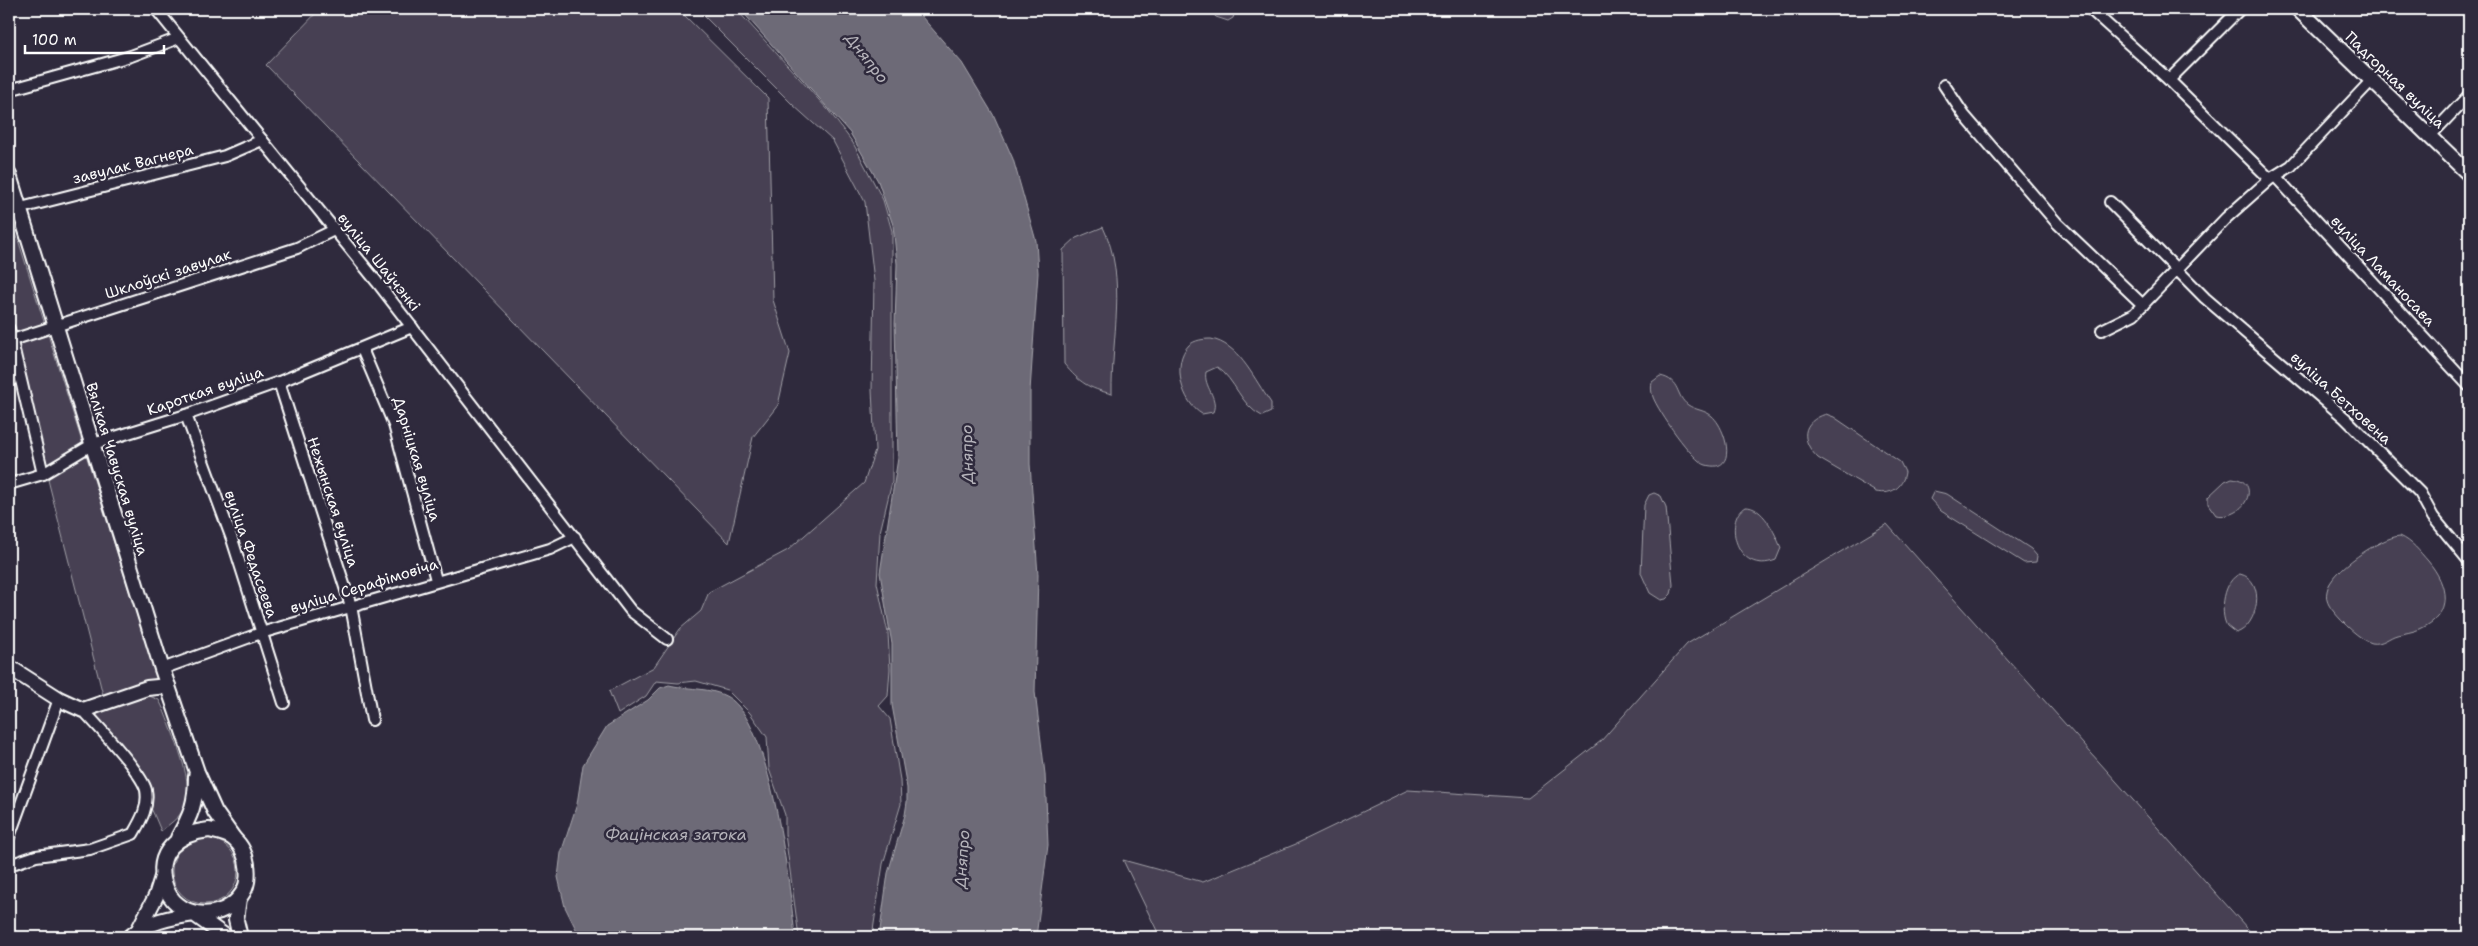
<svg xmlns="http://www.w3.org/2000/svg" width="2478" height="946" viewBox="0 0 2478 946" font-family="'Shantell Sans',sans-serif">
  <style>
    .green { fill: #464152; stroke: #a2a0a8 }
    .water { fill: #6d6a77; stroke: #a7a6ad }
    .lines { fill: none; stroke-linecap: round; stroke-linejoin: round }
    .street-casing { stroke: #fff; stroke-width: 14 }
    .secondary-casing { stroke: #fff; stroke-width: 18 }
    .street { stroke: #2f2a3d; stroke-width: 10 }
    .secondary { stroke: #2f2a3d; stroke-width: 14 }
    .labels { text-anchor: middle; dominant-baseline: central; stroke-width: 5; stroke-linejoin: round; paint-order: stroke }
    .street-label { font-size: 15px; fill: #fff; stroke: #2f2a3d }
    .water-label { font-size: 16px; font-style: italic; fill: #b6b4bb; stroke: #2f2a3d }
  </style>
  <rect width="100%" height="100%" fill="#2f2a3d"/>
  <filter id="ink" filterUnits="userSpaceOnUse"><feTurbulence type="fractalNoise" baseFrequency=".02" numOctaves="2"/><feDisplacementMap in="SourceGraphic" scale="10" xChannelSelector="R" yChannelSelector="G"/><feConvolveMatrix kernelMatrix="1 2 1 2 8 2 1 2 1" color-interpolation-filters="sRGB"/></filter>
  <g filter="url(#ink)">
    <!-- green -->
    <g class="green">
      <path d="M320,9H678L768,98L773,300L790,353L778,405L753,437L729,543L266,65Z"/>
      <path d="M697,9H736L829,111L853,143L883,200L892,231V482L880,532L877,583L888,633L890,669L888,696L879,706L890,719L900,780L901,804L883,864L872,937H799L785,834V815L769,769L767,737L750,713L727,690L696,681L678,683L656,681L646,696L618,714L609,691L654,667L680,629L701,611L709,592L788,550L864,483L875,450L872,390L874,281L865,202L833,141L793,105Z"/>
      <path d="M1208,9H1236L1233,18L1228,21L1216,17Z"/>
      <path d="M9,211L157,679L104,699L9,327Z"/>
      <path d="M1103,227C1128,279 1111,338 1112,394C1088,388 1080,383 1064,364L1063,250L1076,238Z"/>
      <path d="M1211,339C1238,344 1252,375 1267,397L1271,403V412L1262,416C1240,405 1236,380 1217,367L1206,372C1203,387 1219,397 1213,412L1202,414C1182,403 1171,363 1189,345C1195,340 1203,339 1211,339Z"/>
      <path d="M1660,376C1681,380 1675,396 1688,405C1695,410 1705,410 1712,416C1726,428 1739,474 1706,465C1693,462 1658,411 1653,397C1651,391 1651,387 1652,382Z"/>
      <path d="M1826,414L1834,417L1900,462L1905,472C1903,488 1891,495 1876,492L1818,458C1800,440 1801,422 1826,414Z"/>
      <path d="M2232,478C2264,481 2244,521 2216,515L2208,504V497L2225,481Z"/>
      <path d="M1934,491L1947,494L2031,549L2037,556L2036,562L2024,563L1941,511L1930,499Z"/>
      <path d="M1654,493L1661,496L1666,507L1673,585L1671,594L1666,599L1661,600L1650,593L1641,573L1644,505L1649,495Z"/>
      <path d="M1745,507C1763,506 1775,533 1781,548L1776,560C1736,576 1723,520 1745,507Z"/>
      <path d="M1887,524L2255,937H1160L1123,860L1203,882L1296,844L1408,790L1528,798L1601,741L1687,644Z"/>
      <path d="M2400,536C2413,542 2419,551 2428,561C2448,585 2454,614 2420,629C2413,632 2405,633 2397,635C2389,637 2382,645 2372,643C2360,640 2342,622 2334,612C2329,606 2325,600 2327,591C2330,571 2381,537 2400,536Z"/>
      <path d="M2240,574C2267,580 2258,627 2236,633L2227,626C2219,612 2224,579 2240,574Z"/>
      <path d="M147,695L159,700L163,708C172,732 197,786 184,809C179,818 168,825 161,831C144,789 122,752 96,716L103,709Z"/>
      <circle cx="205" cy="871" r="33"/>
    </g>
    <!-- water -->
    <g class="water">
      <path d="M740,9H915L962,63L994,116L1013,159L1036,241L1038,273L1030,391V464L1038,575L1035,692L1045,774L1048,845L1036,937H879L888,873L905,815L907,802V788L892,705V644L880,573L898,458L895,323L897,264L893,225L878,181L850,133Z"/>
      <path d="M669,685C690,690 715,687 732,700C772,732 790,885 795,937H580L565,907L558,877L561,853L577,804L583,765L607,726L648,700L660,688Z"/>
    </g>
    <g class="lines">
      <!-- street casing -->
      <g class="street-casing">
        <g id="street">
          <path d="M156,9L377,282L631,611L667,639"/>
          <path d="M2090,9L2169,80L2270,179"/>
          <path d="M2169,80L2240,9"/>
          <path d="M1944,85L1964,115L2057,223L2143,305"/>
          <path d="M9,90L131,56L179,38"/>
          <path d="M2430,136L2469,95"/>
          <path d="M2276,177L2469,386"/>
          <path d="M2110,202L2205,298L2345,418L2420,493L2433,517L2469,561"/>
          <path d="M9,211L225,156L262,140"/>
          <path d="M9,329L43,474"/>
          <path d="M2102,330L2134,314L2226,218L2270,179L2291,166L2372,80"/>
          <path d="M9,341L297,248L334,230"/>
          <path d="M362,349L394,425L436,580"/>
          <path d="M279,382L351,606L372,720"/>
          <path d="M186,415L232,539L284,703"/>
          <path d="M9,484L43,474L93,444L186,415L279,382L412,327"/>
          <path d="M162,669L261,633L550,549L575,537"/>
          <path d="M9,837L59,699"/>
          <path d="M9,865L36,856L90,849L133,834C141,820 149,807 146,790C142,773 97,725 83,710"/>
        </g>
      </g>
      <!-- secondary casing -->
      <g class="secondary-casing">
        <g id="secondary">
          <path d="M2298,9L2469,174"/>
          <path d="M9,175L162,669L197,772L215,812L234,839"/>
          <path d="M9,667L59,699L83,710L147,688L168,686"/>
          <path d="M209,830C217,832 227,833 234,839C249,852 253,883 239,898C217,923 175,918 165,885C154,852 179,833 209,830Z"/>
          <path d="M178,838C191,815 196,803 196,776"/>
          <path d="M239,898L236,920L240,937"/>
          <path d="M139,929L156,896L162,877"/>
          <path d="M130,937C147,922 171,917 194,914L226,937"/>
        </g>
      </g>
      <!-- street -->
      <use href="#street" class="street"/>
      <!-- secondary -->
      <use href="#secondary" class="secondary"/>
    </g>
  </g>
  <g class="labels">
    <!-- street labels -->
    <g class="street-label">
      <text transform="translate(2395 80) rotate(44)">Падгорная вуліца</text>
      <text transform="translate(133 164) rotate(-14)">завулак Вагнера</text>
      <text transform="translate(379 262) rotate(51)">вуліца Шаўчэнкі</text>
      <text transform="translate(2383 271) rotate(47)">вуліца Ламаносава</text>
      <text transform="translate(168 274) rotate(-18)">Шклоўскі завулак</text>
      <text transform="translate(205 391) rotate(-19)">Кароткая вуліца</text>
      <text transform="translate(2341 398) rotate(42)">вуліца Бетховена</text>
      <text transform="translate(417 459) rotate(73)">Дарніцкая вуліца</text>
      <text transform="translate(117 469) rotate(73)">Вялікая Чавуская вуліца</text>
      <text transform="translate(333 502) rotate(72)">Нежынская вуліца</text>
      <text transform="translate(251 554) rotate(71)">вуліца Федасеева</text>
      <text transform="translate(364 586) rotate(-17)">вуліца Серафімовіча</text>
    </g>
    <!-- water labels -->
    <g class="water-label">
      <text transform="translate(867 58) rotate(52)">Дняпро</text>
      <text transform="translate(967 454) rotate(-91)">Дняпро</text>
      <text x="676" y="834">Фацінская затока</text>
      <text transform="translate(962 859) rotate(-86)">Дняпро</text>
    </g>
  </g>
  <!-- margin -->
  <rect width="2478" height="946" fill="none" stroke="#2f2a3d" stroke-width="30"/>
  <rect x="15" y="15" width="2448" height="916" fill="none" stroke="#fff" stroke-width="2" filter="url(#ink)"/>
  <!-- scale -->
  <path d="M25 45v8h139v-8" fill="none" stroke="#ffffff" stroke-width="2.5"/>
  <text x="32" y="45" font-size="15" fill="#ffffff" stroke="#2f2a3d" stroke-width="4" paint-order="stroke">100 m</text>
</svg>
